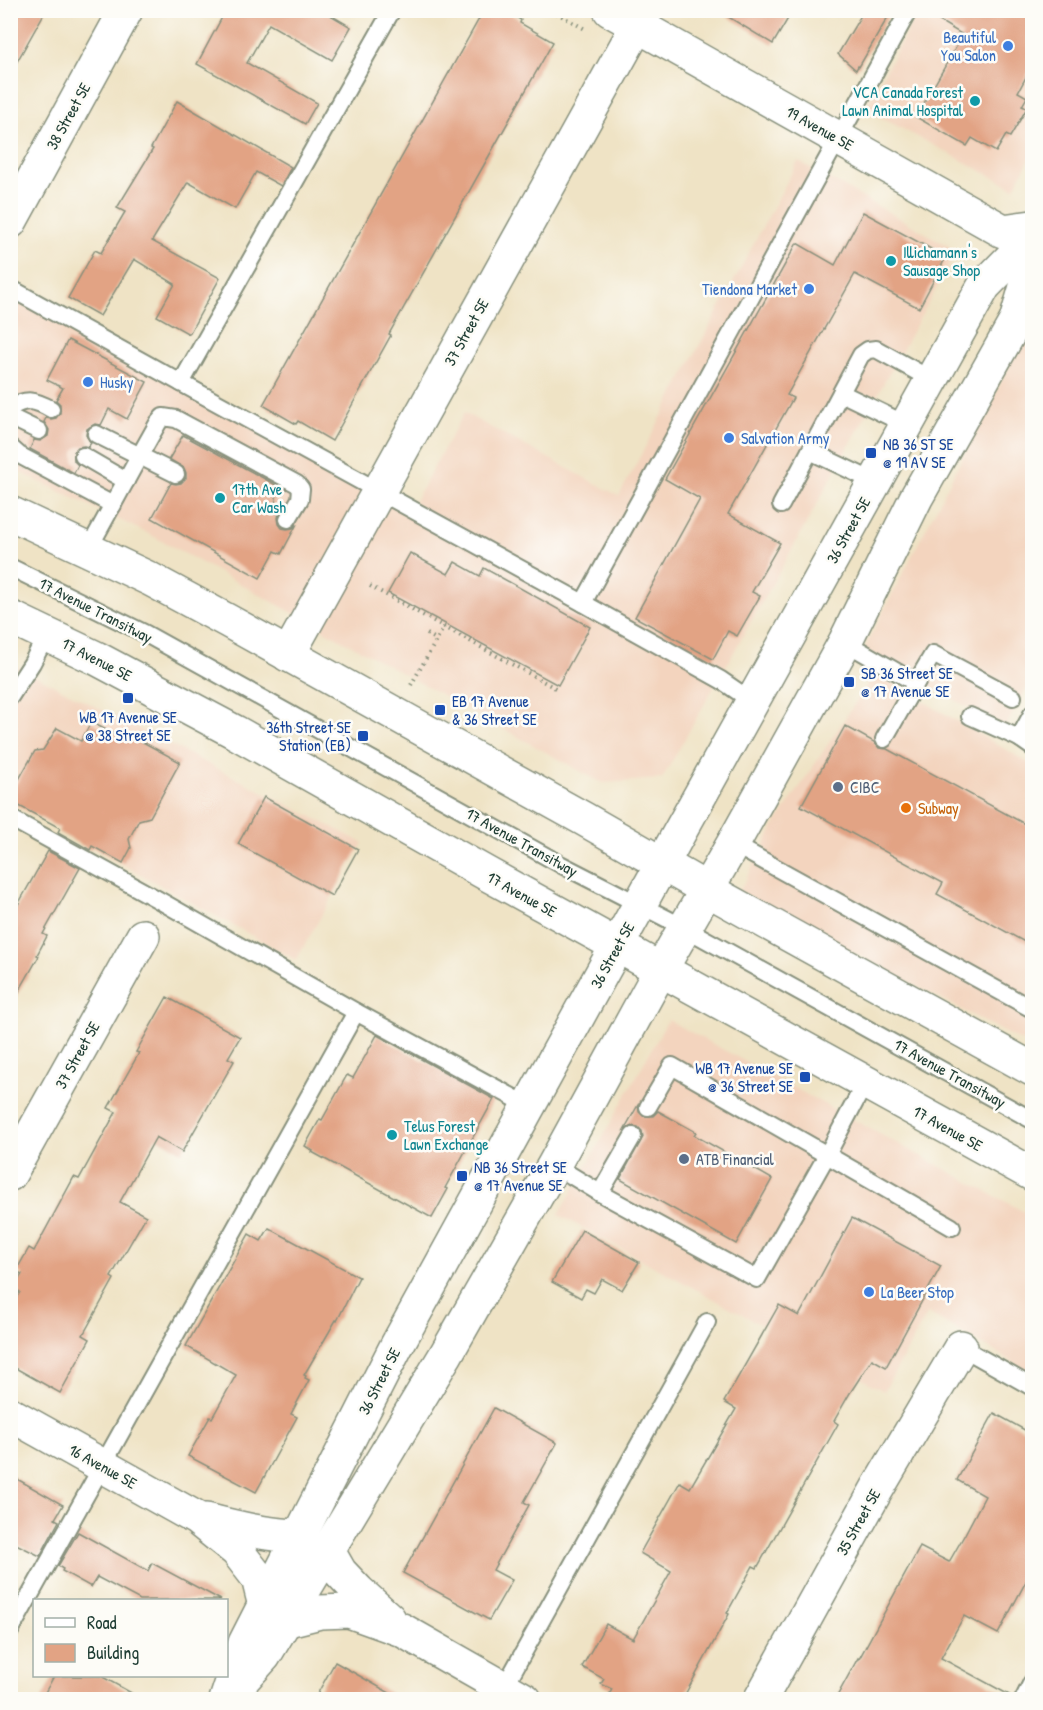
<svg xmlns="http://www.w3.org/2000/svg" width="1043" height="1710" viewBox="0 0 1043 1710" font-family="'Patrick Hand',sans-serif">
  <style>
    .built { fill: #f3d4be }
    .building { fill: #e2a384 }
    .lines { fill: none; stroke-linecap: round; stroke-linejoin: round }
    .service-casing { stroke: #87907c; stroke-width: 20 }
    .minor-casing { stroke: #87907c; stroke-width: 36 }
    .secondary-casing { stroke: #87907c; stroke-width: 36 }
    .path { stroke: #87907c; stroke-width: 4; stroke-dasharray: 1.5 4.5; stroke-linecap: butt }
    .service { stroke: #fff; stroke-width: 16 }
    .minor { stroke: #fff; stroke-width: 33 }
    .secondary { stroke: #fff; stroke-width: 33 }
    .shop-dot { fill: #3f7fe0; stroke: #fdfcf7; stroke-width: 2 }
    .culture-dot { fill: #0f9aa8; stroke: #fdfcf7; stroke-width: 2 }
    .transit-dot { fill: #1a4fb4; stroke: #fdfcf7; stroke-width: 2 }
    .service-dot { fill: #5c6f8a; stroke: #fdfcf7; stroke-width: 2 }
    .food-dot { fill: #e8710a; stroke: #fdfcf7; stroke-width: 2 }
    .labels { text-anchor: middle; dominant-baseline: central; stroke-width: 5; stroke-linejoin: round; paint-order: stroke }
    .shop-label { font-size: 16px; fill: #366cbe; stroke: #fdfcf7; text-anchor: start }
    .culture-label { font-size: 16px; fill: #0d838f; stroke: #fdfcf7; text-anchor: start }
    .street-label { font-size: 16px; fill: #1f3d34; stroke: #fdfcf7 }
    .transit-label { font-size: 16px; fill: #164399; stroke: #fdfcf7; text-anchor: start }
    .service-label { font-size: 16px; fill: #4e5e75; stroke: #fdfcf7; text-anchor: start }
    .food-label { font-size: 16px; fill: #c56008; stroke: #fdfcf7; text-anchor: start }
  </style>
  <rect width="100%" height="100%" fill="#fdfcf7"/>
  <filter id="ink" filterUnits="userSpaceOnUse"><feTurbulence type="fractalNoise" baseFrequency=".0167" numOctaves="2"/><feDisplacementMap in="SourceGraphic" scale="12" xChannelSelector="R" yChannelSelector="G"/><feConvolveMatrix kernelMatrix="1 2 1 2 8 2 1 2 1" color-interpolation-filters="sRGB"/></filter>
  <filter id="wash" filterUnits="userSpaceOnUse"><feTurbulence type="fractalNoise" baseFrequency=".008" numOctaves="4" result="noise"/><feDisplacementMap in="SourceGraphic" scale="24" xChannelSelector="R" yChannelSelector="G"/><feGaussianBlur stdDeviation="1.35" result="paint"/><feColorMatrix in="noise" values="0 0 0 0 0 0 0 0 0 0 0 0 0 0 0 0 0 1.4 0 .05"/><feComposite in="paint" operator="in"/></filter>
  <g filter="url(#wash)">
    <rect width="100%" height="100%" fill="#efe3c5"/>
    <!-- built -->
    <g class="built">
      <path d="M918,11H1032V154L1014,188L865,109Z"/>
      <path d="M798,161L957,251L791,551L662,779L602,783L151,535L11,468L10,292L411,508L464,413L619,496Z"/>
      <path d="M1032,322V679L1005,728L864,649Z"/>
      <path d="M10,663L363,843L296,960L11,803Z"/>
      <path d="M875,673L1032,765V1047L739,892L776,823Z"/>
      <path d="M668,1020L1032,1216V1373L928,1313L884,1391L559,1215Z"/>
    </g>
    <g id="blocks">
      <!-- building -->
      <g class="building">
        <path d="M10,10H46L10,74Z"/>
        <path d="M226,10H322L351,27L332,60L269,24L247,63L317,103L305,124L197,64Z"/>
        <path d="M484,10H504L521,20L520,23L553,42L389,334L391,335L332,441L298,421L296,424L263,405Z"/>
        <path d="M717,10H793L773,44Z"/>
        <path d="M864,10H892L859,67L858,66L856,70L838,54Z"/>
        <path d="M921,10H1032V66L1018,92L1027,97L1022,106L1027,108L1010,137L1006,135L996,152L972,138L967,146L916,117L963,35Z"/>
        <path d="M177,101L291,167L281,186L256,172L235,209L188,182L152,241L220,278L189,334L157,316L175,284L134,259L100,316L68,298L95,250L101,253L125,212L117,208L153,149L151,148Z"/>
        <path d="M863,212L946,257L919,308L855,274L787,395L793,398L728,514L780,543L752,592L760,596L737,636L728,631L713,659L635,617L700,499L665,479L797,243L835,265Z"/>
        <path d="M68,340L147,382L127,419L109,409L101,425L95,424L87,429L86,435L91,443L88,447L84,446L78,447L74,451V461L78,465L74,473L30,449L34,440L40,441L48,436L49,430L44,422L46,418L51,419L56,418L60,413V404L56,400L63,388L47,380Z"/>
        <path d="M183,435L278,486L274,511L279,514L278,518L279,524L282,528L287,529L293,528L297,524L281,554L275,551L260,578L152,518L171,483L176,484L181,483L186,478V473L184,468L169,459Z"/>
        <path d="M410,553L448,574L455,562L480,576L484,568L590,627L558,685L388,593Z"/>
        <path d="M91,722L123,739L128,734L180,762L150,817L139,820L129,839L131,848L123,863L92,846L90,850L58,832L60,828L10,801V795L35,751L43,750L57,728L81,741Z"/>
        <path d="M845,726L874,742L879,748L887,749L1032,828V946L937,894L943,883L801,806Z"/>
        <path d="M264,797L358,849L332,896L238,844Z"/>
        <path d="M48,851L80,868L43,934L47,936L37,955L39,956L10,1007V919Z"/>
        <path d="M167,997L240,1037L228,1058L234,1061L182,1152L156,1137L120,1202L146,1216L111,1277L114,1279L83,1335L90,1339L60,1393L10,1365V1308L20,1292L14,1288L22,1274L16,1271L29,1248L34,1251L74,1177L79,1179L116,1112L108,1108L139,1053L136,1052Z"/>
        <path d="M377,1035L494,1099L445,1188L448,1189L432,1218L312,1152L313,1151L305,1146L320,1119L322,1120L347,1075L353,1078Z"/>
        <path d="M638,1105L639,1112L643,1116H653L658,1111L696,1132L694,1135L772,1179L736,1244L620,1179L643,1137L642,1131L638,1127L632,1126L624,1130Z"/>
        <path d="M852,1218L941,1266L886,1367L872,1359L850,1393L834,1421L838,1424L757,1568L753,1566L727,1613L729,1614L682,1700H607L612,1689L601,1684L604,1679L582,1667L606,1624L633,1639L671,1571L640,1553L680,1482L690,1488L736,1409L724,1402L779,1305L799,1316Z"/>
        <path d="M269,1228L359,1277L337,1321L336,1320L304,1375L306,1376L305,1378L309,1380L291,1414L297,1417L256,1492L188,1456L210,1417L212,1418L236,1375L186,1346L249,1234L261,1241Z"/>
        <path d="M582,1230L639,1262L622,1290L602,1279L594,1293L586,1289L581,1298L552,1282Z"/>
        <path d="M494,1408L557,1443L524,1502L529,1505L493,1570L512,1580L489,1620L403,1573Z"/>
        <path d="M994,1413L1032,1434V1570L998,1634L964,1616L941,1658L1013,1697V1700H835L858,1658L859,1659L920,1547L949,1562L965,1534L985,1496L957,1480Z"/>
        <path d="M10,1475L63,1505L55,1519L59,1521L40,1556L10,1541Z"/>
        <path d="M78,1532L148,1571L152,1563L221,1600H140L97,1577L91,1587L62,1571L63,1569L58,1566Z"/>
        <path d="M335,1662L402,1700H314Z"/>
        <path d="M54,1676H101L144,1700H41Z"/>
      </g>
    </g>
  </g>
  <g filter="url(#ink)">
    <use href="#blocks" fill-opacity="0" stroke="#87907c" stroke-width="1.5"/>
    <g class="lines">
      <!-- service casing -->
      <g class="service-casing">
        <g id="service">
          <path d="M10,288L181,383L583,603L721,680L753,702"/>
          <path d="M181,383L392,10"/>
          <path d="M841,393L907,425"/>
          <path d="M10,408C26,398 35,400 51,409"/>
          <path d="M10,417L39,431"/>
          <path d="M96,434L176,474"/>
          <path d="M10,447L19,455L113,505"/>
          <path d="M810,451L875,482"/>
          <path d="M83,456L126,481"/>
          <path d="M781,505L861,355L868,350L876,349L932,380"/>
          <path d="M88,550L140,455L158,423L163,417L176,419L297,484L301,489L300,499L288,519"/>
          <path d="M10,567L146,634L560,864L685,928L1032,1120"/>
          <path d="M583,603L909,10"/>
          <path d="M845,642L916,683L884,739"/>
          <path d="M916,683L933,654L1013,697"/>
          <path d="M10,697L32,663L47,634"/>
          <path d="M970,716L1019,738L1032,747"/>
          <path d="M1019,738L1032,714"/>
          <path d="M10,818L157,899L356,1012L529,1106"/>
          <path d="M733,844L1032,1009"/>
          <path d="M648,1107L672,1066L827,1155L865,1083"/>
          <path d="M554,1165L600,1193L757,1279L827,1155L952,1227"/>
          <path d="M600,1193L633,1136"/>
          <path d="M961,1347L1032,1387"/>
          <path d="M10,1631L356,1012"/>
          <path d="M501,1693L707,1322"/>
          <path d="M1023,1700L1032,1682"/>
        </g>
      </g>
      <!-- minor casing -->
      <g class="minor-casing">
        <g id="minor">
          <path d="M610,10L1003,231L1032,227"/>
          <path d="M10,222L126,10"/>
          <path d="M288,655L646,10"/>
          <path d="M10,1174L143,936"/>
          <path d="M10,1414L196,1518L237,1551L258,1578L265,1606"/>
          <path d="M206,1520C237,1528 267,1535 299,1536"/>
          <path d="M328,1551L340,1572L358,1591L389,1619"/>
          <path d="M284,1621L320,1612L349,1611L402,1630L525,1700"/>
          <path d="M760,1700L877,1489L961,1347"/>
        </g>
      </g>
      <!-- secondary casing -->
      <g class="secondary-casing">
        <g id="secondary">
          <path d="M10,513L150,579L228,621L584,819L708,890L1032,1069"/>
          <path d="M10,617L96,658L235,732L489,875L1032,1174"/>
          <path d="M236,1687L264,1656L445,1356L554,1165L661,969L733,844L845,642L916,498L1016,321L1032,266"/>
          <path d="M226,1700L245,1643L396,1347L678,835L984,286L1032,237"/>
        </g>
      </g>
      <!-- path -->
      <g class="path">
        <path d="M551,10L585,29"/>
        <path d="M370,586L557,689"/>
        <path d="M427,634L436,639"/>
        <path d="M411,685L444,627"/>
      </g>
      <!-- service -->
      <use href="#service" class="service"/>
      <!-- minor -->
      <use href="#minor" class="minor"/>
      <!-- secondary -->
      <use href="#secondary" class="secondary"/>
    </g>
  </g>
  <!-- markers -->
  <g class="shop-dot">
    <circle cx="1008" cy="46" r="6"/>
    <circle cx="809" cy="289" r="6"/>
    <circle cx="88" cy="382" r="6"/>
    <circle cx="729" cy="438" r="6"/>
    <circle cx="869" cy="1292" r="6"/>
  </g>
  <g class="culture-dot">
    <circle cx="975" cy="101" r="6"/>
    <circle cx="891" cy="261" r="6"/>
    <circle cx="220" cy="498" r="6"/>
    <circle cx="392" cy="1135" r="6"/>
  </g>
  <g class="transit-dot">
    <rect x="865" y="447" width="12" height="12" rx="3"/>
    <rect x="843" y="676" width="12" height="12" rx="3"/>
    <rect x="122" y="692" width="12" height="12" rx="3"/>
    <rect x="434" y="704" width="12" height="12" rx="3"/>
    <rect x="357" y="730" width="12" height="12" rx="3"/>
    <rect x="799" y="1071" width="12" height="12" rx="3"/>
    <rect x="456" y="1170" width="12" height="12" rx="3"/>
  </g>
  <g class="service-dot">
    <circle cx="838" cy="787" r="6"/>
    <circle cx="684" cy="1159" r="6"/>
  </g>
  <circle class="food-dot" cx="906" cy="808" r="6"/>
  <g class="labels">
    <!-- shop labels -->
    <g class="shop-label">
      <text x="996" y="37" text-anchor="end">Beautiful<tspan x="996" dy="18">You Salon</tspan></text>
      <text x="797" y="289" text-anchor="end">Tiendona Market</text>
      <text x="100" y="382">Husky</text>
      <text x="741" y="438">Salvation Army</text>
      <text x="881" y="1292">La Beer Stop</text>
    </g>
    <!-- culture labels -->
    <g class="culture-label">
      <text x="963" y="92" text-anchor="end">VCA Canada Forest<tspan x="963" dy="18">Lawn Animal Hospital</tspan></text>
      <text x="903" y="252">Illichamann's<tspan x="903" dy="18">Sausage Shop</tspan></text>
      <text x="232" y="489">17th Ave<tspan x="232" dy="18">Car Wash</tspan></text>
      <text x="404" y="1126">Telus Forest<tspan x="404" dy="18">Lawn Exchange</tspan></text>
    </g>
    <!-- street labels -->
    <g class="street-label">
      <text transform="translate(68 116) rotate(-61)">38 Street SE</text>
      <text transform="translate(820 128) rotate(29)">19 Avenue SE</text>
      <text transform="translate(466 332) rotate(-61)">37 Street SE</text>
      <text transform="translate(848 530) rotate(-61)">36 Street SE</text>
      <text transform="translate(96 610) rotate(27)">17 Avenue Transitway</text>
      <text transform="translate(97 659) rotate(27)">17 Avenue SE</text>
      <text transform="translate(522 842) rotate(29)">17 Avenue Transitway</text>
      <text transform="translate(522 894) rotate(29)">17 Avenue SE</text>
      <text transform="translate(612 955) rotate(-61)">36 Street SE</text>
      <text transform="translate(77 1055) rotate(-61)">37 Street SE</text>
      <text transform="translate(950 1073) rotate(29)">17 Avenue Transitway</text>
      <text transform="translate(948 1128) rotate(29)">17 Avenue SE</text>
      <text transform="translate(379 1381) rotate(-63)">36 Street SE</text>
      <text transform="translate(103 1466) rotate(29)">16 Avenue SE</text>
      <text transform="translate(858 1522) rotate(-61)">35 Street SE</text>
    </g>
    <!-- transit labels -->
    <g class="transit-label">
      <text x="883" y="444">NB 36 ST SE<tspan x="883" dy="18">@ 19 AV SE</tspan></text>
      <text x="861" y="673">SB 36 Street SE<tspan x="861" dy="18">@ 17 Avenue SE</tspan></text>
      <text x="452" y="701">EB 17 Avenue<tspan x="452" dy="18">&amp; 36 Street SE</tspan></text>
      <text x="128" y="717" text-anchor="middle">WB 17 Avenue SE<tspan x="128" dy="18">@ 38 Street SE</tspan></text>
      <text x="351" y="727" text-anchor="end">36th Street SE<tspan x="351" dy="18">Station (EB)</tspan></text>
      <text x="793" y="1068" text-anchor="end">WB 17 Avenue SE<tspan x="793" dy="18">@ 36 Street SE</tspan></text>
      <text x="474" y="1167">NB 36 Street SE<tspan x="474" dy="18">@ 17 Avenue SE</tspan></text>
    </g>
    <!-- service labels -->
    <g class="service-label">
      <text x="850" y="787">CIBC</text>
      <text x="696" y="1159">ATB Financial</text>
    </g>
    <!-- food labels -->
    <g class="food-label">
      <text x="918" y="808">Subway</text>
    </g>
  </g>
  <!-- margin -->
  <rect width="1043" height="1710" fill="none" stroke="#fdfcf7" stroke-width="36"/>
  <!-- legend -->
  <rect x="33" y="1599" width="195" height="78" fill="#fdfcf7" stroke="#a4b0a9" stroke-width="1.5"/>
  <rect x="45" y="1618" width="30" height="9" fill="#ffffff" stroke="#a4b0a9" stroke-width="1.5"/>
  <text x="87" y="1629" font-size="18" fill="#1f3d34">Road</text>
  <rect x="45" y="1644" width="30" height="18" fill="#e2a384" stroke="#a4b0a9" stroke-width="1.5"/>
  <text x="87" y="1659" font-size="18" fill="#1f3d34">Building</text>
</svg>
